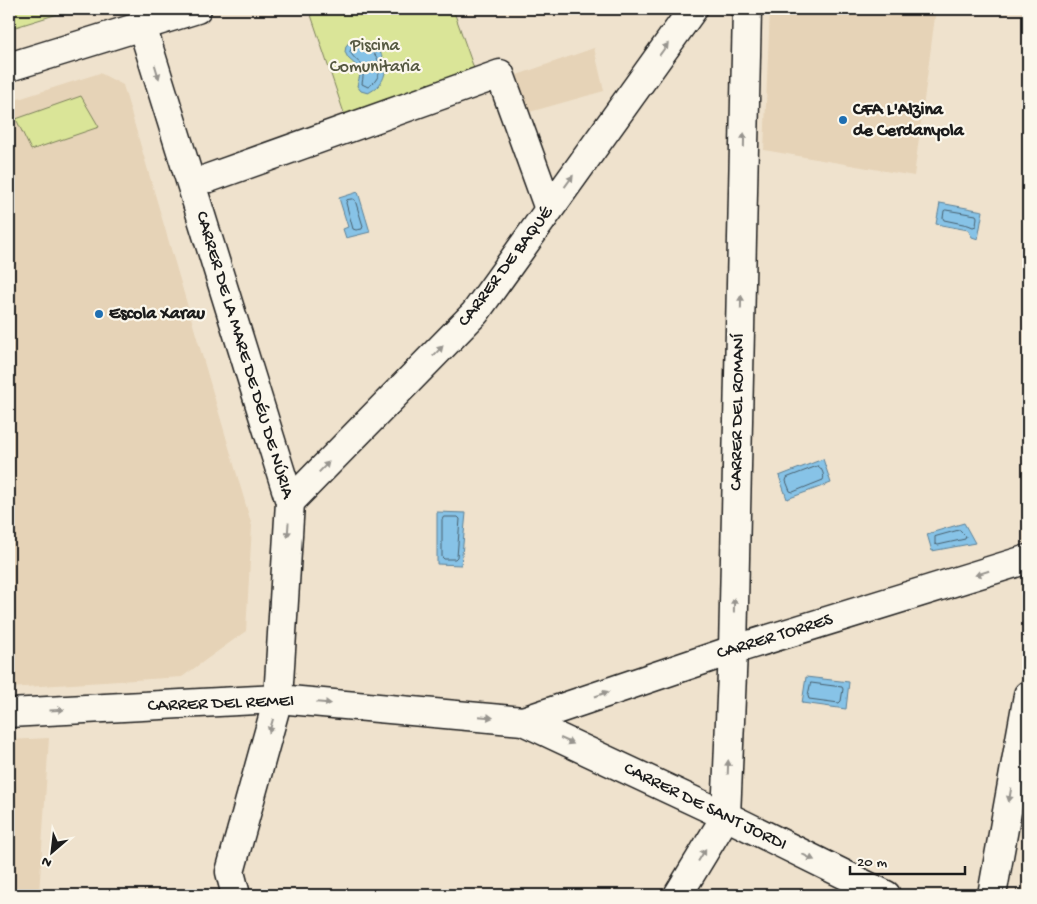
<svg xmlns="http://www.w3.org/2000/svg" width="1037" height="904" viewBox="0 0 1037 904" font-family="'Gochi Hand',sans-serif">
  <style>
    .built { fill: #e6d3b7 }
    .green { fill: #dae598; stroke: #7b805a }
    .water { fill: #87c3e7; stroke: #5c8096 }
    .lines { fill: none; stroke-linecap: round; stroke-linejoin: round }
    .shore { stroke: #475f6d; stroke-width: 1 }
    .minor-casing { stroke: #1c1c1c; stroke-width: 31 }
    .minor { stroke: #fbf7ec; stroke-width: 28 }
    .oneway { fill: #97948e }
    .poi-dot { fill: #1f6fb2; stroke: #fbf7ec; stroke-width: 2 }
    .labels { text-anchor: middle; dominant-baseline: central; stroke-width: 4.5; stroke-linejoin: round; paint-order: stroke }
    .park-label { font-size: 18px; fill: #555841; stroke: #fbf7ec }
    .poi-label { font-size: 18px; font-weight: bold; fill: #1c1c1c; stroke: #fbf7ec; text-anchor: start }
    .street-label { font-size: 18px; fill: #1c1c1c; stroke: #fbf7ec }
  </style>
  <rect width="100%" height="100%" fill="#efe2cd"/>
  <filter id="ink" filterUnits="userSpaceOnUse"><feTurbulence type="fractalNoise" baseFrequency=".02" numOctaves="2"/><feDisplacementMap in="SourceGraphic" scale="10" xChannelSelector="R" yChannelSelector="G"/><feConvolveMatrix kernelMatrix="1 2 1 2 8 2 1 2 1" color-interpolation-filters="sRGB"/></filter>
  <g filter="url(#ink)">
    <!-- built -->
    <g class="built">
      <path d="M770,9H936L914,176L764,150Z"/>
      <path d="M594,48L604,91L526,113L517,75Z"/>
      <path d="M100,73L123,85L252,526L246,631L182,677L9,688V102Z"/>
      <path d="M49,738L39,895H9V740Z"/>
    </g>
    <!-- green -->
    <g class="green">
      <path d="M9,9H74L9,29Z"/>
      <path d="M309,9H453L476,74L345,116Z"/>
      <path d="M81,96L99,127L31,150L16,119Z"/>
    </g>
    <!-- water -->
    <g class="water">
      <path d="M351,40C382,36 401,77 368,93L361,91L357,86L360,75L359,68L348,58L345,52L346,46Z"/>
      <path d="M358,192L370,232L346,238L343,229L348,227L339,198Z"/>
      <path d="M940,203L983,211L978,239L972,237L968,230L936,224Z"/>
      <path d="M823,459L831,483L787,499L779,476Z"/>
      <path d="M437,512L466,513L461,565L437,564Z"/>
      <path d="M964,523L975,543L932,551L927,534Z"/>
      <path d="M806,677L849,682L846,709L802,703Z"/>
    </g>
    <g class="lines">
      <!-- shore -->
      <g class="shore">
        <path d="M354,45C377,44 391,73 368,87L362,84C366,58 361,69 350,52Z"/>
        <path d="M353,199L355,200L363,226L362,229L356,230L353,229L346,203L347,200Z"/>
        <path d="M946,210L976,215L977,217L976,226L973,227L968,225L944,220L943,218L944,211Z"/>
        <path d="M818,466C822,468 825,476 823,480L793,492L790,491L786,481L787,478Z"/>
        <path d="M444,517H458L460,519L457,557L455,559H444L442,557V520Z"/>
        <path d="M960,530L966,536L965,539L938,545L935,544V537Z"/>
        <path d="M811,683L842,687L843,689L841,701L839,703L809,699L808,696Z"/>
      </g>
      <!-- minor casing -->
      <g class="minor-casing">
        <g id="minor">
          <path d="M142,26L290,502L278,699L230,872L236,895"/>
          <path d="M9,67L197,9"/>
          <path d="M209,178L500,74L549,209"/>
          <path d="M290,502L475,313L693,9"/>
          <path d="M9,713L278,699L523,721L726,816L886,895"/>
          <path d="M523,721L733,650L1028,559"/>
          <path d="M678,895L726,816L733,650L747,9"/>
          <path d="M992,895L1028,695"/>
        </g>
      </g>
      <!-- minor -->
      <use href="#minor" class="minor"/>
    </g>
    <!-- one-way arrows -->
    <defs><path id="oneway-solid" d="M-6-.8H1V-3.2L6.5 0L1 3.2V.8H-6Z" transform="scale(1.25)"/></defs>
    <g class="oneway">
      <use href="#oneway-solid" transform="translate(664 49) rotate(-54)"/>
      <use href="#oneway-solid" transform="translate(157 72) rotate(73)"/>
      <use href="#oneway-solid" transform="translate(744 140) rotate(-89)"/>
      <use href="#oneway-solid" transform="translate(569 181) rotate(-54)"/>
      <use href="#oneway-solid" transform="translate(741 302) rotate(-89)"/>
      <use href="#oneway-solid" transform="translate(438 351) rotate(-46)"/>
      <use href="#oneway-solid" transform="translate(324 467) rotate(-46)"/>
      <use href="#oneway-solid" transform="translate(288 530) rotate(94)"/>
      <use href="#oneway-solid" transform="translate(982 573) rotate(163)"/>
      <use href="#oneway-solid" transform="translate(734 605) rotate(-89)"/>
      <use href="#oneway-solid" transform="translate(602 694) rotate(-19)"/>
      <use href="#oneway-solid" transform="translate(324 703) rotate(5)"/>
      <use href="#oneway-solid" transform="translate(57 710) rotate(-3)"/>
      <use href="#oneway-solid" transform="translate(486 717) rotate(5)"/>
      <use href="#oneway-solid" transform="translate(271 726) rotate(106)"/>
      <use href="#oneway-solid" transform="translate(567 741) rotate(25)"/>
      <use href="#oneway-solid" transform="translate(728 767) rotate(-88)"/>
      <use href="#oneway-solid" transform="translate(1010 795) rotate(100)"/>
      <use href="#oneway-solid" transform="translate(702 855) rotate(-59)"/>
      <use href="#oneway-solid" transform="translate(808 857) rotate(26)"/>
    </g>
  </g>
  <!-- markers -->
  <g class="poi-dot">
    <circle cx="843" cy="120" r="5"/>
    <circle cx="99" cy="314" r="5"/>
  </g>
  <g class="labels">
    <!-- park labels -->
    <g class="park-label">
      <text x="375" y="46">Piscina<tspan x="375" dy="21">Comunitaria</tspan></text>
    </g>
    <!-- poi labels -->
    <g class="poi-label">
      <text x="853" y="110">CFA L'Alzina<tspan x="853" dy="21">de Cerdanyola</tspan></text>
      <text x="109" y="314">Escola Xarau</text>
    </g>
    <!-- street labels -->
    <g class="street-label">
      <text transform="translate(506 267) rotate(-53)">CARRER DE BAQUÉ</text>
      <text transform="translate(244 355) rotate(73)">CARRER DE LA MARE DE DÉU DE NÚRIA</text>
      <text transform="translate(738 412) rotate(-89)">CARRER DEL ROMANÍ</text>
      <text transform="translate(775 637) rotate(-17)">CARRER TORRES</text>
      <text transform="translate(221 704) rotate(-2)">CARRER DEL REMEI</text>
      <text transform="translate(705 807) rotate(26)">CARRER DE SANT JORDI</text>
    </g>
  </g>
  <!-- margin -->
  <rect width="1037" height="904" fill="none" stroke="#fbf7ec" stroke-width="30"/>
  <rect x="15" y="15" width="1007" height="874" fill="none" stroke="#1c1c1c" stroke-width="2" filter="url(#ink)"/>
  <!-- north arrow -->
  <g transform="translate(52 852) rotate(208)" stroke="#fbf7ec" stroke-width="4" paint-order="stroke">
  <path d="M0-4L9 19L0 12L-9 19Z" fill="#1c1c1c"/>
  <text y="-8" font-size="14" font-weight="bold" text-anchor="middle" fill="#1c1c1c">N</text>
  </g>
  <!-- scale -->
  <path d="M850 866v8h115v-8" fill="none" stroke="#1c1c1c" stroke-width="2.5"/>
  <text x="857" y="866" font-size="15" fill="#1c1c1c" stroke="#fbf7ec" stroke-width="4" paint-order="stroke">20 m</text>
</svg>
